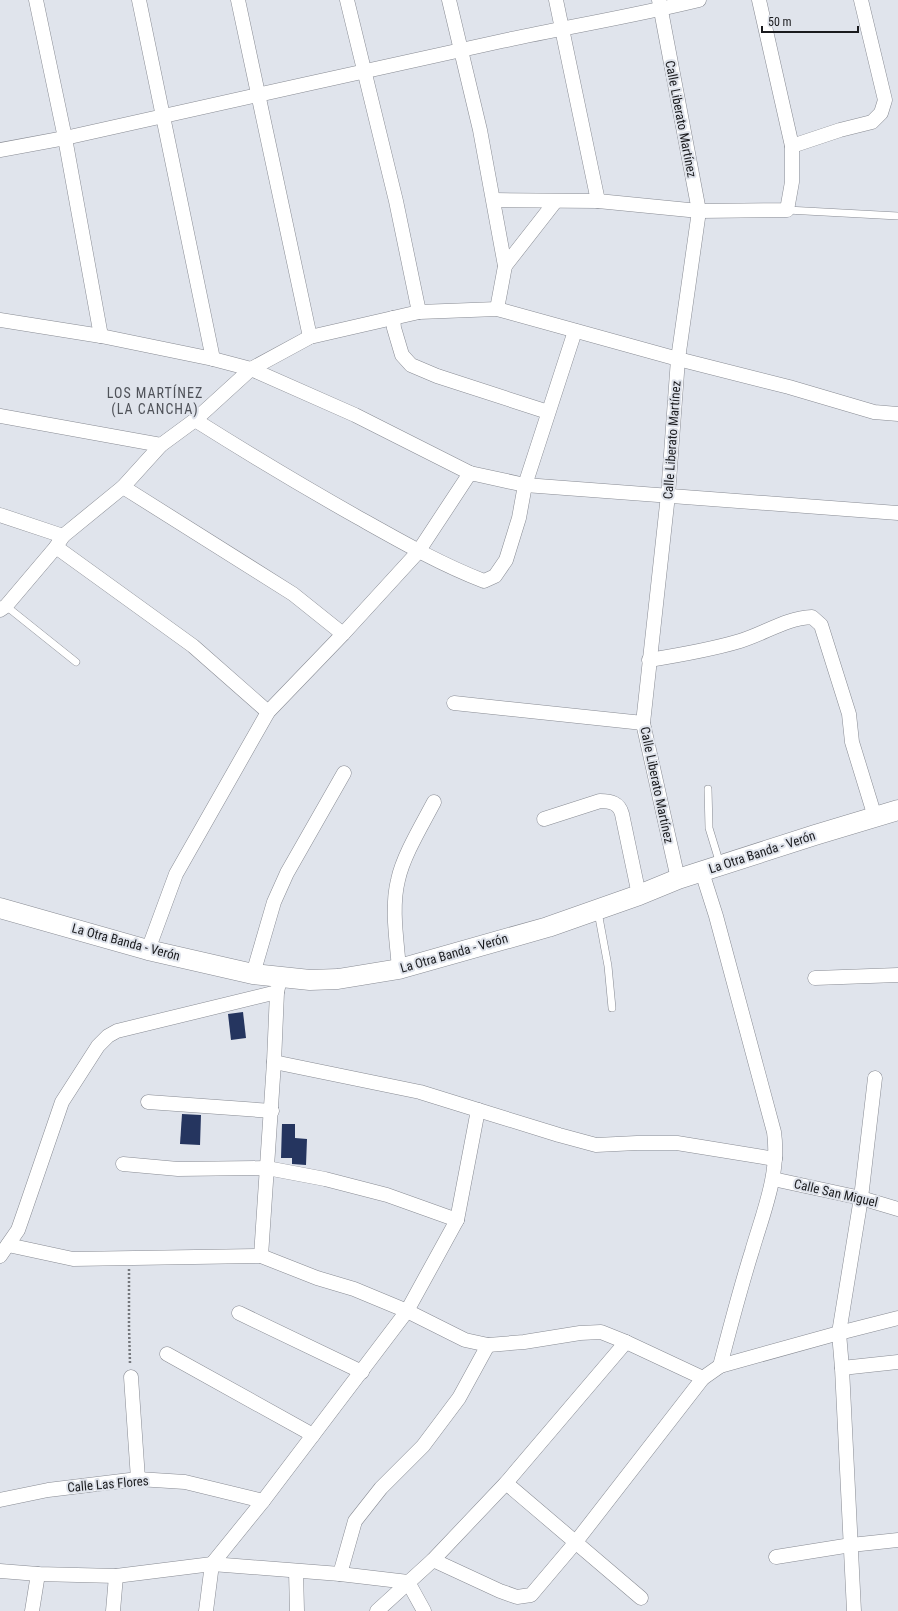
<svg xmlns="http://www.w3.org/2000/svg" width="898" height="1611" viewBox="0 0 898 1611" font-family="'Roboto Condensed',sans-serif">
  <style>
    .building { fill: #25355f }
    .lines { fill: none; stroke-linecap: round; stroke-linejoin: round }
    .lane-casing { stroke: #888b93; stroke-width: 8 }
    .street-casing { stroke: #888b93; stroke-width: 15 }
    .secondary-casing { stroke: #888b93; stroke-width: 21 }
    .path { stroke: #74777c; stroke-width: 2.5; stroke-dasharray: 2 2; stroke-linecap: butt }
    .lane { stroke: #fff; stroke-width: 7 }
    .street { stroke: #fff; stroke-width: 14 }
    .secondary { stroke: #fff; stroke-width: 20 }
    .labels { text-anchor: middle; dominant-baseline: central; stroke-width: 4; stroke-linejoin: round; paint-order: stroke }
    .street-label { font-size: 13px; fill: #1a1b1e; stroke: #e0e4ec }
    .neighbourhood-label { font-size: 14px; letter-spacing: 1px; fill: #4f5259; stroke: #e0e4ec }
  </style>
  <rect width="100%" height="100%" fill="#e0e4ec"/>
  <!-- building -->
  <g class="building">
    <path d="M243,1012L246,1038L231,1040L228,1014Z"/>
    <path d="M182,1114L201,1115L200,1145L180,1144Z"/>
    <path d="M282,1124H295V1138L307,1139L306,1165L292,1164V1158H281Z"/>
  </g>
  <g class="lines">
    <!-- lane casing -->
    <g class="lane-casing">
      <g id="lane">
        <path d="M787,210L898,216"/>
        <path d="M6,606L76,662"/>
        <path d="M708,789L709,828L720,864"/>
        <path d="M598,912L608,966L612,1008"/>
      </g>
    </g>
    <!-- street casing -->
    <g class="street-casing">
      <g id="street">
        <path d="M36,0L65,138L101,336"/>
        <path d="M139,0L213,359"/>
        <path d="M238,0L310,337"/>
        <path d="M347,0L396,201L419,312"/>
        <path d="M449,0L480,130L505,266L497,309"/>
        <path d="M556,0L598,201"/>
        <path d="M659,0L699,211L678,359L668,495L643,723L678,879"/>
        <path d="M792,146L840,130L872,122L881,113L885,100L861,0"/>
        <path d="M0,150L65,138C211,105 356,73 502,41C567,27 634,16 699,0"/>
        <path d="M494,200L598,201L699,211L787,210L792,182V146L759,0"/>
        <path d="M505,266L555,202"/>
        <path d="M393,318L394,328L402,355L411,365L437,376L548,412"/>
        <path d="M0,320L101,336L213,359L251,369L355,415L470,473"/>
        <path d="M0,416L161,445"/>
        <path d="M195,420C249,454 304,487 359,518C400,541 440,564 484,581L495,576L506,560L519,518L525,485L575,331"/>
        <path d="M123,487L293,594L343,634"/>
        <path d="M0,515L63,536"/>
        <path d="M56,547L193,646L268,712"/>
        <path d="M0,610L6,606L56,547L63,536L123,487L161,445L195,420L251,369L310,337L419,312L497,309L678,359L789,387L874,412L898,414"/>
        <path d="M649,660C680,655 710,650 740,641C764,634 786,618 812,617L821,625L849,714L852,742L875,817"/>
        <path d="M454,703L643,723"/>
        <path d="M544,819L600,801C611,801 619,803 622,814L639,895"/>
        <path d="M148,950L176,874L268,712L343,634L418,552L470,473L525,485L898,513"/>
        <path d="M399,969C397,941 391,908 398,880C403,856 422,825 434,802"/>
        <path d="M253,974L274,902L287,873L344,773"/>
        <path d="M815,978L898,975"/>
        <path d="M148,1102L272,1111"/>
        <path d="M478,1110L559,1135L596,1145L637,1143H677L775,1159"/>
        <path d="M123,1164L178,1169L267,1168L325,1179L387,1195L457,1220"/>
        <path d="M773,1179L861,1198L898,1209"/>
        <path d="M8,1245L73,1259L261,1256L317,1278L354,1289L407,1311L465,1340L488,1345L524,1342L580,1333L601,1332L626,1342L703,1378"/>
        <path d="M0,1256L18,1230L26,1207L62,1102L98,1046L108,1036L117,1031L277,992L279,983"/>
        <path d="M261,1256L274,1062"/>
        <path d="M239,1313L362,1372"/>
        <path d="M167,1354L313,1435"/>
        <path d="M720,1366L839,1333L898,1318"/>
        <path d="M842,1368L898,1362"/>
        <path d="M131,1377L138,1479"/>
        <path d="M506,1483L641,1598"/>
        <path d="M0,1500L48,1490L138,1479L185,1482L263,1501"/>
        <path d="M776,1557L851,1545L898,1540"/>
        <path d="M433,1560L500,1591L517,1597L531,1595L575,1543L703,1378L720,1366C730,1328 740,1289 752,1251C763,1213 780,1173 774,1132L716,916L702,872"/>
        <path d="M0,1571L38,1574L116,1576L212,1564L340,1574L408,1582L424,1611"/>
        <path d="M296,1571L297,1611"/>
        <path d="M340,1574L355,1521L381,1488L423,1446L459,1398L488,1345"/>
        <path d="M32,1611L38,1574"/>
        <path d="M113,1611L116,1576"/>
        <path d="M206,1611L212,1564L263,1501L407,1311L457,1220L478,1110L420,1092L274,1062L277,992"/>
        <path d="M377,1611L433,1560L506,1483L626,1342"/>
        <path d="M854,1611L842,1368L839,1333L861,1198L875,1078"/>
      </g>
    </g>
    <!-- secondary casing -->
    <g class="secondary-casing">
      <path id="secondary" d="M0,908L148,950L253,974L310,980L338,979L399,969L548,927L639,895L678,879L815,835L898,810"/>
    </g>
    <!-- path -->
    <path class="path" d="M129,1269V1327L130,1364"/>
    <!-- lane -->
    <use href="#lane" class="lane"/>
    <!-- street -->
    <use href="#street" class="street"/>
    <!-- secondary -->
    <use href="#secondary" class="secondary"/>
  </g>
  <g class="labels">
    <!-- street labels -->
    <g class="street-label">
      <text transform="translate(681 119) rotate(79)">Calle Liberato Martínez</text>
      <text transform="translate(672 440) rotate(-86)">Calle Liberato Martínez</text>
      <text transform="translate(657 785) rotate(78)">Calle Liberato Martínez</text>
      <text transform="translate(762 852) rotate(-18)">La Otra Banda - Verón</text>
      <text transform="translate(126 942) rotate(15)">La Otra Banda - Verón</text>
      <text transform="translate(454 953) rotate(-16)">La Otra Banda - Verón</text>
      <text transform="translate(836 1193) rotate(13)">Calle San Miguel</text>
      <text transform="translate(108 1484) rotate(-5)">Calle Las Flores</text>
    </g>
    <!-- neighbourhood labels -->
    <g class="neighbourhood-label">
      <text x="155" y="393">LOS MARTÍNEZ<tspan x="155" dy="16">(LA CANCHA)</tspan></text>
    </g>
  </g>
  <!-- scale -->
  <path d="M762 26v6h96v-6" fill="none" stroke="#1a1b1e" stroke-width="2"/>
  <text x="768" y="26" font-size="12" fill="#1a1b1e" stroke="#e0e4ec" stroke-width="3" paint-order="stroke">50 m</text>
</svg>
